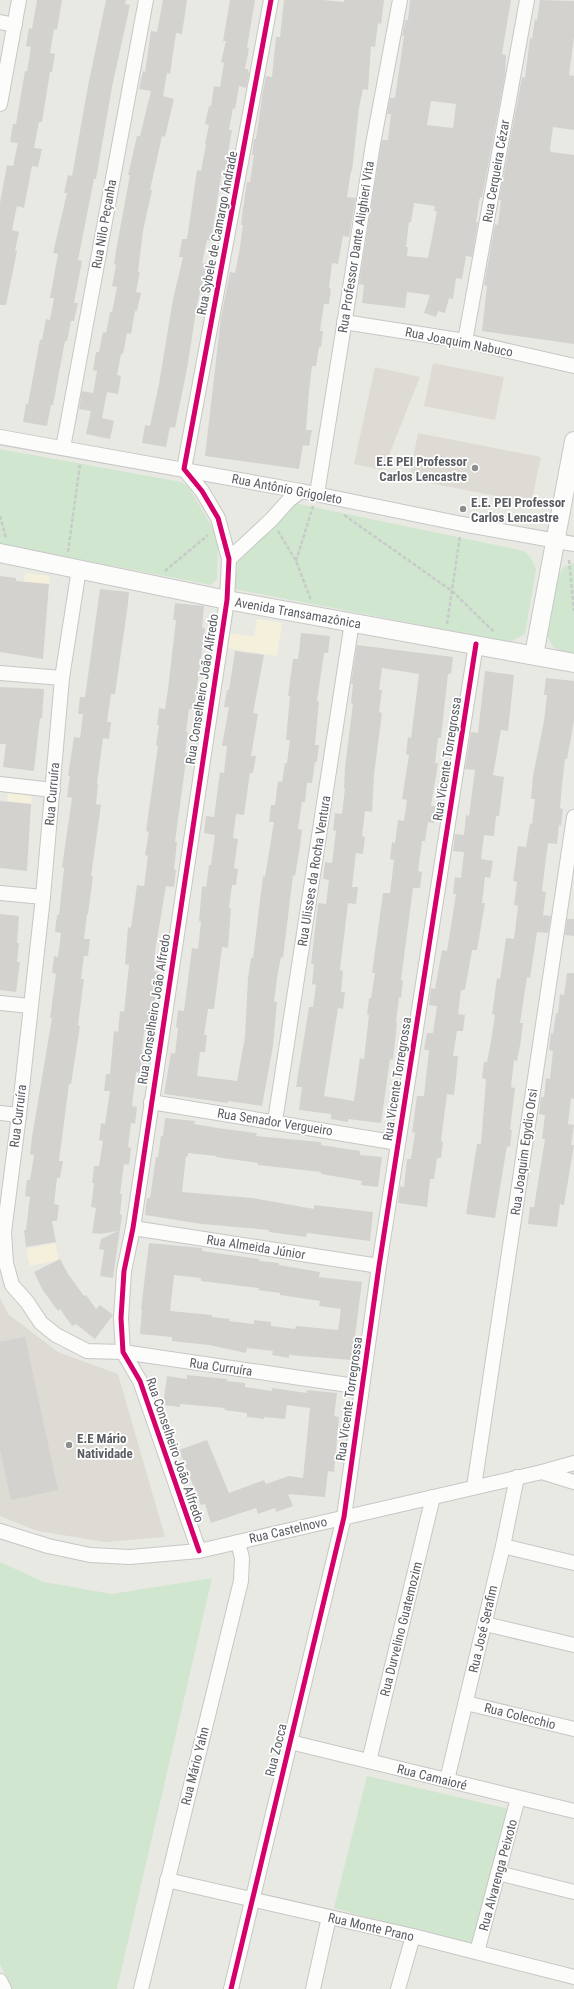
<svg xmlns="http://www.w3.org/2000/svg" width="574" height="1989" viewBox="0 0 574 1989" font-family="'Roboto Condensed',sans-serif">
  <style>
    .commercial { fill: #f4f0dc }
    .education { fill: #dddbd3 }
    .green { fill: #d1e6cf }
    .building { fill: #d3d2cf; fill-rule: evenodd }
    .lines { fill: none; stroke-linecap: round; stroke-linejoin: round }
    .minor-casing { stroke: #c6c7c6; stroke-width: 16 }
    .tertiary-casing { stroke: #c6c7c6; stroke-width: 20 }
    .path { stroke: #c7cbc9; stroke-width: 2.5; stroke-dasharray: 4 2; stroke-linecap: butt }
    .minor { stroke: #fcfcfb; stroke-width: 14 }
    .tertiary { stroke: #fcfcfb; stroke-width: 18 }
    .cycleway-casing { stroke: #fff; stroke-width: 8 }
    .cycleway { stroke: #d6006c; stroke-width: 5 }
    .poi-dot { fill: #8c8e90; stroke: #fff; stroke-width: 1.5 }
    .labels { text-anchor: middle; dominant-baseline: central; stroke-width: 3.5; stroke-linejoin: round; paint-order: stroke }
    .street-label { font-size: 13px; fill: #5a5d62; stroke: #fff }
    .poi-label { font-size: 13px; font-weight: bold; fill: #5a5d62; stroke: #fff; text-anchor: start }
  </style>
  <rect width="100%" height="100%" fill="#e9e9e4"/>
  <!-- commercial -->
  <g class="commercial">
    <path d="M25,573L50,576L49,584L24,582Z"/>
    <path d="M257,619L282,623L277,656L227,648L229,633L254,637Z"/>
    <path d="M8,793L32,796L31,804L7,801Z"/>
    <path d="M55,1243L59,1260L30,1266L26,1249Z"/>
  </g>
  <!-- education -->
  <g class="education">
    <path d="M433,363L504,377L495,420L424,406Z"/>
    <path d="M375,367L420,377L383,470L354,464Z"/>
    <path d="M418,433L541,457L531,503L409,479Z"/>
    <path d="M0,1298L8,1314L58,1352L118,1374L165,1537L105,1542L37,1531L0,1516Z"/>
  </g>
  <!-- green -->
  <g class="green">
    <path d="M0,449L181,482L188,486L211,525L218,542L217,579L211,585L0,544Z"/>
    <path d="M294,503L524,551L531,558L536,569L525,634L510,642L234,589L238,559Z"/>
    <path d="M574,563V655L554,648L547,636L558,576L564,567Z"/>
    <path d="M0,1562L44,1582L112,1594L212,1578L117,1989H12L0,1964Z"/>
    <path d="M367,1776L509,1809L473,1946L334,1908Z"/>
  </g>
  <!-- building -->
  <g class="building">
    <path d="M37,0H62L57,30L54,29L50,53L55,54L52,72H50L42,122H39L34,148L42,149L38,167L32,166L24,208L17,206L12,230L19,232L15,251H17L6,305H0V203L7,165L13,166L18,143L10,142L13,124H16L25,71H27L31,47L26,46L29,28L32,29Z"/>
    <path d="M106,0H126L125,4L130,5L112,87L96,179H94L78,260L82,261L74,303H78L74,321H71L67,341H65L53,405H51L47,426L23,422L26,404H28L40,339L42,340L46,319L50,320L54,298H50L58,254L53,253L67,193H64L68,175L72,176L88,86Z"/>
    <path d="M163,0H187L182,34L176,33L170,74L167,73L163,96L174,99L165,137L162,136L150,190H152L143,231L138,272H140L136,292L141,293L137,311H135L131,334L127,333L123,354H121L117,375L121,376L118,394L107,392L102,418L114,421L110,439L86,434L91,411L79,409L82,391L93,393L97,371L93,370L96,352H99L103,332L106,333L110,312H112L117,287L112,286L116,265L114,264L117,245L130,175H128L137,136H140L151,91L139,89L143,71L145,72L151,31L157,32Z"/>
    <path d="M230,0H255L247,48H249L245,69H248L249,74L246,88L239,86L235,109L233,108L229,130H232L228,153H230L227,171L222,170L211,241L207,240L202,263L207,264L197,305L187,369L175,428L170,427L166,447L142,443L145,425L150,426L159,384L173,299L183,257H179L182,239H187L197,170L201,171L206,144H205L209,125L205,124L209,106H211L214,86L220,87L224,63L221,62L226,41H223Z"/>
    <path d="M284,0H323L344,2V0H384L381,24L378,23L375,47L371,46L368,90L363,89L359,108L352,171H351L347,197L356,198L349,237L343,236L338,264L332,263L329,288L331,289L329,304H324L320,331H323L321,347H319L316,366H312L309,391L306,430H312L309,446L303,445L299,469L205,456L221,317L230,272L235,273L239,253L243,225H241L243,209L247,182H250L254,155H252L254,139H256L263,91L266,76L272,77L276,37H280Z"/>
    <path d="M410,0H511L502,54L506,55L505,75L482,198L480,197L476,222H478L472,257L466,256L462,279L456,278L453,299L449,298L445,313L438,311L436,317L424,313L430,295L407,292L405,308L362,303L364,285L359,284L381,145L382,140H388L391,114H387L390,98H395L404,36H402L405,20H408ZM431,101L456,104L453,128L427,125ZM414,203L435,206L434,211H437L428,258L407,256L408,247H406L409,222H411Z"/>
    <path d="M540,0L574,1V37L569,75L574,76V130L553,127L550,149L551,152L574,155V344L482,331L487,286L484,285L495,224L498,225L501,200H499L522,77L525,78L530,38L532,39L535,19L537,20Z"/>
    <path d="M0,576L16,578V581L49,584L43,659L0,652Z"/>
    <path d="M100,589L129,592L128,604L115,694H111L107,722H111L109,739L103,738L97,784H98L96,804L101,805L91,876H93L88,914H87L84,939H90L88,956H84L81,979H84L78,1025L80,1026L71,1084H69L62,1138L59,1161H63L60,1178H57L54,1204L59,1205L57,1221H52L56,1242L26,1247L24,1230H26L30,1197L25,1196L27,1180H30L34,1155L30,1154L32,1137L52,1018H50L56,974L52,973L54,956L58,957L61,933L55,932L57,915H59L64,868L62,867L72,798L67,797L70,776H68L74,737L80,738L83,714H78L80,697H85Z"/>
    <path d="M175,603L204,606L202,628H205L194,709H189L186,732H188L185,752L187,753L175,842H177L174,869L176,870L174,887L166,886L155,951L154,971L158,972L154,1008H151L148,1032L144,1031L140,1073L136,1072L132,1106L137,1107L135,1124L131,1123L128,1147L131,1148L129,1165L124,1164L120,1194H122L120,1214L122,1215L113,1278L100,1276L104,1250L99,1249L101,1239L118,1231L100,1234L92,1233L96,1208L91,1207L94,1183H92L94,1166H99L103,1141L99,1140L101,1123L105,1124L110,1091H104L106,1074H110L114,1031L118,1032L120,1011L124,1012L129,965L125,964L128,927L131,928L137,885L144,886L148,856L145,855L149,832L146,831L158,746L156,745L159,725H157L159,708L165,709L168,689L176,620H173Z"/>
    <path d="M301,633L330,636L328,653H324L317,701L319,702L315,745H319L317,762H315L312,783H307L305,802H302L298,829L302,830L300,846L295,876L293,875L283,958L281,957L277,978L274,1002H277L273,1046L262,1106L228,1101V1103L164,1094L171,1053L175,1054L178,1028L176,1027L178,1010L184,1011L192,948L198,949L201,922L199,921L202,886L206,887L209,865H211L215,835L204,833L206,816L214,817L220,772L224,773L227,746H222L229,707H224L227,690H229L235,651L264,655L253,713L258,714L251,756H256L253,773H250L244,815L236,814L233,838L238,839L234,868L238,869L236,885H232L229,908H231L228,948L222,947L214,1009H208L204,1035H207L205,1052H200L197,1076L237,1081L245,1037L248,978L251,958H253L263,876L265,877L274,822H269L271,805H275L278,781L282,782L285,763H287L290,740H286L290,696H288L293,659H298Z"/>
    <path d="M357,645L453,657L451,674H448L441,738H438L435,763H438L431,806H436L434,823L428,822L425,841H422L418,871L422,872L420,888H413L401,980L403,981L401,998L399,997L396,1023H397L393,1060L390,1059L381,1123L348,1119V1122L331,1119V1114L299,1110L302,1087H296L309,1007H313L316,985L312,984L314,964H311L318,903L326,904L329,880L323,879L325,862L332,863L336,831L333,830L335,813L342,814L345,788H344L345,767L353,704L351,703L353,684H351ZM382,668L419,674L411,738L408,737L406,754L409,755L402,799L407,800L404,821L398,820L395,843L392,842L390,859L394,860L390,893H383L372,973H375L371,998H369L367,1015H369L364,1059L360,1058L354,1101L324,1096L338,1008L343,1009L345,992H341L343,971L340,970L348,903L356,904L358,887H352L356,853L363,854L365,837L362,836L365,811L372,812L374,775L382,713L379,712L382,690H379Z"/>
    <path d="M485,671L514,675L508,731L501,730L493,775L504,777L499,816H496L494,836L484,835L481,859L493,861L490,878L485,877L482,903H485L477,950H472L465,990H461L458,1014L465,1015L463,1031H457L453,1056H458L456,1078L454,1095L447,1094L441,1141L443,1142L441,1158H437L434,1179H430L427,1207L398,1203L400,1186L404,1187L407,1159H411L415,1133L412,1132L417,1096H424L429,1050H424L427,1033H433L437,1006L429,1005L431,988L435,989L442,950L447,951L456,894H453L455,877L461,878L464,852L453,851L455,834L464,835L466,815L469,816L475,770L465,769L471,732L478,733Z"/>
    <path d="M546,678L574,681V721L567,759H565L562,785L560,808L563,809L561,826L559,825L557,844L548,843L545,866L542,891L546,892L543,915L551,916L548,933L537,932L530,978L527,977L520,1023H523L521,1040L517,1061L514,1060L511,1087L515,1088L510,1130H512L510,1147L507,1146L495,1218L466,1214L477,1144H481L486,1079L482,1078L484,1062H487L491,1041L495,1015L492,1014L497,978L500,979L506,938L514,939L518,906L514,905L517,882L513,881L518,846L526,847L530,823L532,824L535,799H531L533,776L544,721L547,695H544Z"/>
    <path d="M0,687L44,689L42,718H40L34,771L3,767L6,744H0Z"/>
    <path d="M0,801L31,804L27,871L0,868Z"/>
    <path d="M0,914L19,916L17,943H19L17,962H20L16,992L0,990Z"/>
    <path d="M567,919H574V936L565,935Z"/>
    <path d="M567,973H574V1099L571,1098L568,1124L574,1125L571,1145H574L564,1205L560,1204L557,1227L528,1224L530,1207H534L545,1139H542L545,1115L539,1114L541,1097H544L546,1078L550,1079L553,1051L549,1050L551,1033L553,1034L556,1013H558L560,994L564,995Z"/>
    <path d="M165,1118L195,1121L194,1124L217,1128L257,1133L256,1136L321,1142V1145L360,1151V1155L382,1157L378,1187L361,1185L362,1181L321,1174V1172L258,1165V1163L216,1157V1156L188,1153V1157L186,1156L182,1192L252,1198L314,1209V1205L373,1212L370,1241L307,1233L306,1237L269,1232V1230L202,1224L145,1215L147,1198H150L153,1177L156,1157H158L161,1136H163Z"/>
    <path d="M149,1243L202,1248V1251L259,1259V1261L279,1263V1265L320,1272L319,1277L362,1282L352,1360L289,1355V1358L272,1355L273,1351L247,1348L246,1353L209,1345L172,1341V1337L140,1334L142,1309H141ZM174,1275L201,1278V1281L259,1288L258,1290L280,1293V1295L320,1301L319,1306L341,1309L338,1330L296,1326L295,1329L271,1326V1322L254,1320V1324L229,1321L230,1319L212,1317V1315L170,1311Z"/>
    <path d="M60,1259L68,1274L84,1296L86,1295L96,1309L100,1305L113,1315L95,1339L76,1324L72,1326L60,1309L58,1311L42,1289L34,1272Z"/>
    <path d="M25,1337L58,1490L11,1500L0,1450V1342Z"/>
    <path d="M187,1375L227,1379V1381L245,1383V1387L272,1391V1388L307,1393V1390L337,1393L334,1416L339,1417L334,1472L328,1471L325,1497L288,1494L293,1506L276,1512L275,1508L258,1514L256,1508L211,1523L205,1504L201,1505L179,1450L207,1440L229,1493L264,1480L266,1484L289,1476L303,1478L310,1408L287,1405L285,1419L264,1417V1419L247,1417V1413L224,1410L225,1408L180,1404V1407L163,1405L167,1376L187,1379Z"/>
  </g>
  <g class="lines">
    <!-- minor casing -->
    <g class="minor-casing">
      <g id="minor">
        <path d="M0,22L15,25"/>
        <path d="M0,104L19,0"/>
        <path d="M344,322L465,341L574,366"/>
        <path d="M465,341L527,0"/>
        <path d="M0,437L301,491L462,524L574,544"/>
        <path d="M63,448L146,0"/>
        <path d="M317,494L373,144L400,0"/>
        <path d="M229,559L271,520L289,500L301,491"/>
        <path d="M79,569L62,678L43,897L19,1115L4,1232L6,1263L12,1285L27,1302L41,1323L56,1335L87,1351L123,1352L362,1387"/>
        <path d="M0,673L62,678"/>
        <path d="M0,784L53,790"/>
        <path d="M0,893L43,897"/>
        <path d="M0,1003L30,1006"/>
        <path d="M151,1102L398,1143"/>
        <path d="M0,1113L19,1115"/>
        <path d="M275,1121L352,622"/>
        <path d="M133,1228L379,1266"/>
        <path d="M542,1472L574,1482"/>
        <path d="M474,1487L574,817"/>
        <path d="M0,1531L48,1546L90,1555L130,1557L199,1551L542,1472L574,1463"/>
        <path d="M503,1546L574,1563"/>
        <path d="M199,1551L140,1381L123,1352L121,1318L124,1271L133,1228L227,600L229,559L218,518L202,491L184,469L271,0"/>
        <path d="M485,1624L574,1645"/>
        <path d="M466,1703L574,1729"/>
        <path d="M290,1742L574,1811"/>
        <path d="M369,1761L433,1497"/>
        <path d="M447,1780L503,1546L517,1477"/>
        <path d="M498,1873L574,1892"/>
        <path d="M167,1880L413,1936L574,1977"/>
        <path d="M477,1952L518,1798"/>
        <path d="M0,1981L4,1989"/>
        <path d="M141,1989L241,1581L242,1558L238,1542"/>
        <path d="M231,1989L344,1517L379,1266L476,644"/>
        <path d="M313,1989L329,1917"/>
        <path d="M398,1989L413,1936"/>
      </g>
    </g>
    <!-- tertiary casing -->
    <g class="tertiary-casing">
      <g id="tertiary">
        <path d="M0,553L227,600L574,663"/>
        <path d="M534,655L574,441"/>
      </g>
    </g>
    <!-- path -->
    <g class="path">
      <path d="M344,515L452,591L494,632"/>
      <path d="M0,516L6,538"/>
      <path d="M278,531L296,561L311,600"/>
      <path d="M68,552L80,464"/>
      <path d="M569,560L574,611"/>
      <path d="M296,561L313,506"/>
      <path d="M165,571L208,535"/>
      <path d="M447,624L460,536"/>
    </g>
    <!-- minor -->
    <use href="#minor" class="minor"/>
    <!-- tertiary -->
    <use href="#tertiary" class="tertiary"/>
    <!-- cycleway casing -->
    <g class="cycleway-casing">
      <g id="cycleway">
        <path d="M199,1551L140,1381L123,1352L121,1318L124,1271L133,1228L227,600L229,559L218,518L202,491L184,469L271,0"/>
        <path d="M231,1989L344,1517L379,1266L476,644"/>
      </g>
    </g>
    <!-- cycleway -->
    <use href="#cycleway" class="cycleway"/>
  </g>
  <!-- markers -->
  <g class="poi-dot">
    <circle cx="475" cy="468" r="4"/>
    <circle cx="463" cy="509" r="4"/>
    <circle cx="69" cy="1445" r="4"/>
  </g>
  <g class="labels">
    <!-- street labels -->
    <g class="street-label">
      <text transform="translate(496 171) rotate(-80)">Rua Cerqueira Cézar</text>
      <text transform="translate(104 224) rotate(-80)">Rua Nilo Peçanha</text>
      <text transform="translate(217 233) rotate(-79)">Rua Sybele de Camargo Andrade</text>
      <text transform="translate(356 247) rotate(-81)">Rua Professor Dante Alighieri Vita</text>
      <text transform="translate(459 342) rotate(11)">Rua Joaquim Nabuco</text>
      <text transform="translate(287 489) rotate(11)">Rua Antônio Grigoleto</text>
      <text transform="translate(298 613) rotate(10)">Avenida Transamazônica</text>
      <text transform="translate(202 689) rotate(-81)">Rua Conselheiro João Alfredo</text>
      <text transform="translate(447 759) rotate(-81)">Rua Vicente Torregrossa</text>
      <text transform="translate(52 794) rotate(-85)">Rua Curruíra</text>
      <text transform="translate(314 871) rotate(-81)">Rua Ulisses da Rocha Ventura</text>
      <text transform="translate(154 1009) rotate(-81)">Rua Conselheiro João Alfredo</text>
      <text transform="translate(397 1079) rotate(-81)">Rua Vicente Torregrossa</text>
      <text transform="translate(18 1116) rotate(-83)">Rua Curruíra</text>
      <text transform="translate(275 1122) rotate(9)">Rua Senador Vergueiro</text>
      <text transform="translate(524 1152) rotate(-82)">Rua Joaquim Egydio Orsi</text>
      <text transform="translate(256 1247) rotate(9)">Rua Almeida Júnior</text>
      <text transform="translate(221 1367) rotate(8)">Rua Curruíra</text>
      <text transform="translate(349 1399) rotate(-82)">Rua Vicente Torregrossa</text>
      <text transform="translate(175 1450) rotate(71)">Rua Conselheiro João Alfredo</text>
      <text transform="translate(288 1530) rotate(-13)">Rua Castelnovo</text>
      <text transform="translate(401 1629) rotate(-76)">Rua Durvelino Guatemozim</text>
      <text transform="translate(483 1629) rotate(-77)">Rua José Serafim</text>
      <text transform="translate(520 1716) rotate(14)">Rua Colecchio</text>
      <text transform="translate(276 1750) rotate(-76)">Rua Zocca</text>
      <text transform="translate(195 1766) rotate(-76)">Rua Mário Yahn</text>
      <text transform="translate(432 1777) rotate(14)">Rua Camaioré</text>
      <text transform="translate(498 1875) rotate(-75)">Rua Alvarenga Peixoto</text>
      <text transform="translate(371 1927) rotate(13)">Rua Monte Prano</text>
    </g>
    <!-- poi labels -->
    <g class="poi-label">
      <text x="467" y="461" text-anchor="end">E.E PEI Professor<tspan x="467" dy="15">Carlos Lencastre</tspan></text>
      <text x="471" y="502">E.E. PEI Professor<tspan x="471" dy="15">Carlos Lencastre</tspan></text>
      <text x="77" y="1438">E.E Mário<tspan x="77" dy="15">Natividade</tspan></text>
    </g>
  </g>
</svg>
